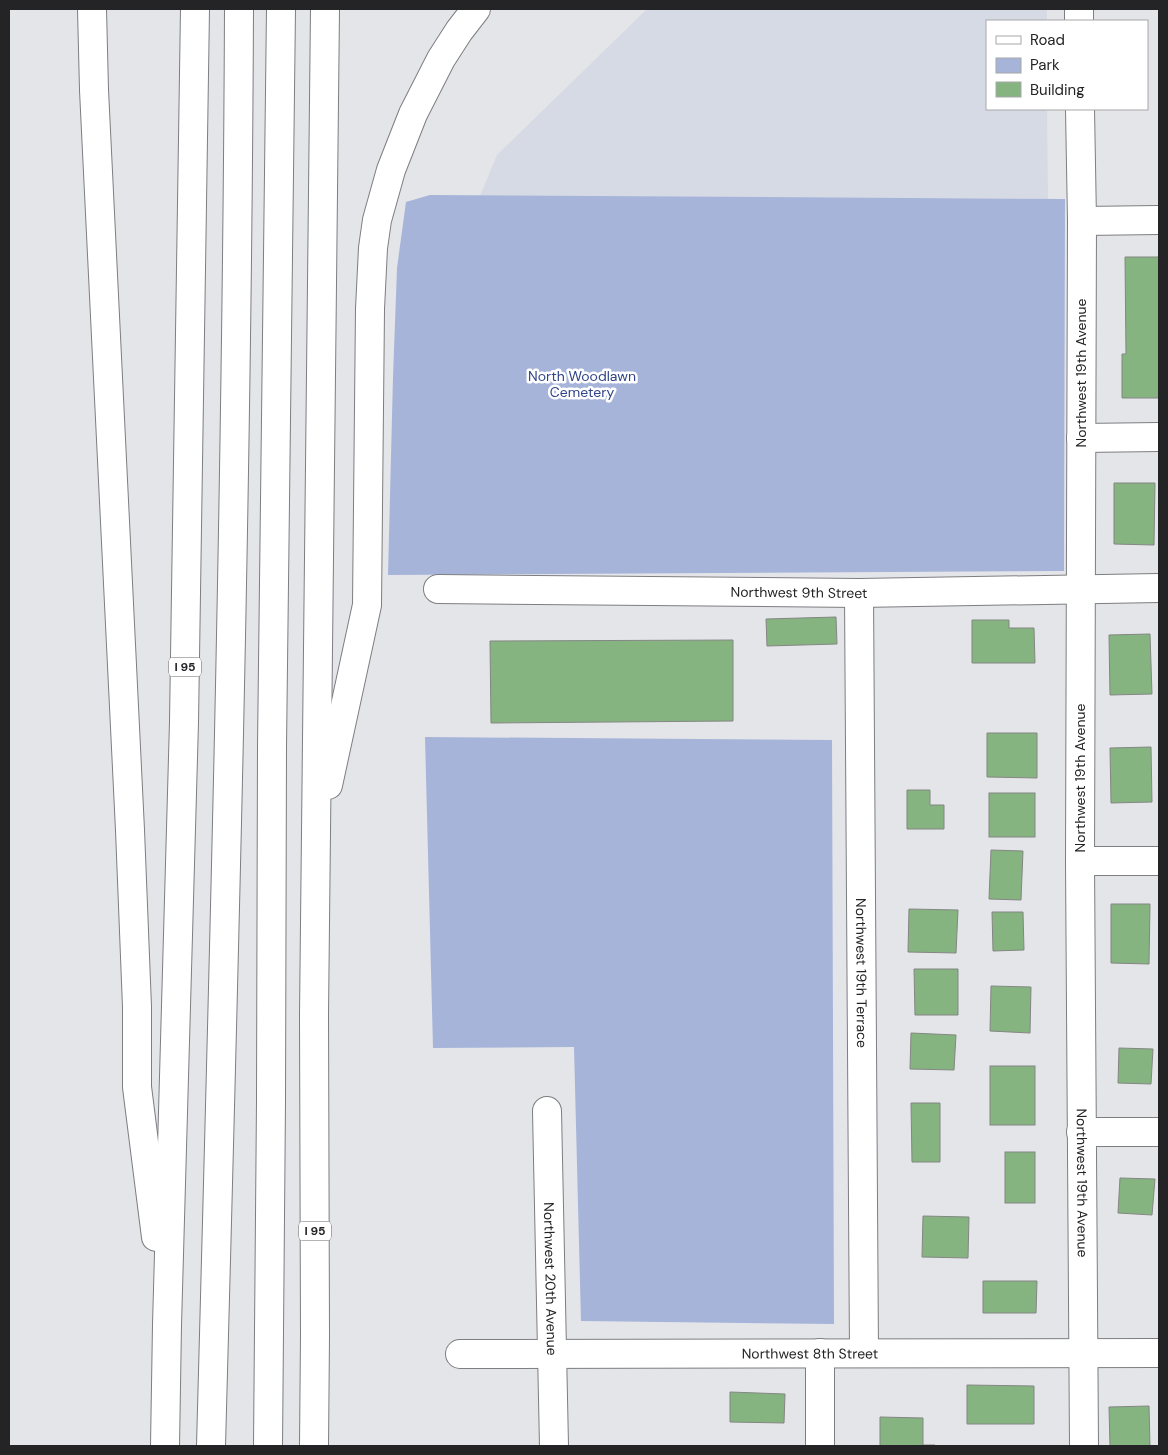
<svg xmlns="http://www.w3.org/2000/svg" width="1168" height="1455" viewBox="0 0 1168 1455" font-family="'DM Sans',sans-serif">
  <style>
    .built { fill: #d6dae4 }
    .green { fill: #a6b4da }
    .building { fill: #85b481; stroke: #848683 }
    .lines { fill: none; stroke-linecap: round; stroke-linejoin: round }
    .minor-casing { stroke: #7d7e81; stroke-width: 30 }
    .highway-casing { stroke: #7d7e81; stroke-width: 30 }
    .minor { stroke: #fff; stroke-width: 28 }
    .highway { stroke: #fff; stroke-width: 28 }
    .labels { text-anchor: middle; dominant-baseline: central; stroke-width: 5; stroke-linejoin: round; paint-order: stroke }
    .shield { fill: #fff; stroke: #666667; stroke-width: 1 }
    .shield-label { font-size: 12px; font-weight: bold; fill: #242426 }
    .street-label { font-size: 14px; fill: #242426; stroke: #fff }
    .park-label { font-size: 14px; fill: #304489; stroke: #fff }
  </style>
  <rect width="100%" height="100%" fill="#e4e5e8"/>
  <!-- built -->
  <path class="built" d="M647,9H1047V21H987V109H1047L1048,199L480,196L497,155Z"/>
  <!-- green -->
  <g class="green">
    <path d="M430,195L1065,199L1064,571L388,575L393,377L397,268L406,202Z"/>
    <path d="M425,737L832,740L834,1324L581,1321L574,1047L433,1048Z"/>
  </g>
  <!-- building -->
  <g class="building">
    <path d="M1125,257H1159V398H1122V354H1126Z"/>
    <path d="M1114,483H1155L1154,545L1114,544Z"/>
    <path d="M836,617L837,644L767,646L766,619Z"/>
    <path d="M972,620H1009V628H1034L1035,663H972Z"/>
    <path d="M1150,634L1152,694L1110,695L1109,635Z"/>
    <path d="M733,640V721L491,723L490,641Z"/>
    <path d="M987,733H1037V778L987,777Z"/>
    <path d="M1151,747L1152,802L1111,803L1110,748Z"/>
    <path d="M907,790H930V805H944V829H907Z"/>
    <rect x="989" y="793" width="46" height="44"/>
    <path d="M991,850L1023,851L1021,900L989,899Z"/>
    <path d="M1111,904H1150L1149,964L1111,963Z"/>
    <path d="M909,909L958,910L956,953L908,952Z"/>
    <path d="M992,912H1023L1024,950L993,951Z"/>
    <path d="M914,969H958V1015H915Z"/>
    <path d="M991,986L1031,987L1030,1033L990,1031Z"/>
    <path d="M911,1033L956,1035L954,1070L910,1069Z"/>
    <path d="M1119,1048L1153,1049L1151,1084L1118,1083Z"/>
    <rect x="990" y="1066" width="45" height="59"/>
    <path d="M911,1103H940V1162H912Z"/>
    <rect x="1005" y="1152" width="30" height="51"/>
    <path d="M1120,1178L1155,1179L1152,1215L1118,1213Z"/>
    <path d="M923,1216L969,1217L968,1258L922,1257Z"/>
    <path d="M983,1281H1037L1036,1313H983Z"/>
    <path d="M967,1385L1034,1386V1424H967Z"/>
    <path d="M730,1392L785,1394L784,1423L730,1422Z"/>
    <path d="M1149,1406L1150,1446H1110L1109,1407Z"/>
    <path d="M880,1417L923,1418V1445H935V1446H880Z"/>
  </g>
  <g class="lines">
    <!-- minor casing -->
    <g class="minor-casing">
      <g id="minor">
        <path d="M1079,9V21"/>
        <path id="s1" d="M1080,109L1082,221L1080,861L1084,1446"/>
        <path d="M1082,221L1159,220"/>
        <path d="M1081,438L1159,437"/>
        <path id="s2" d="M438,589L859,593L1159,588"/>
        <path id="s3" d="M859,593L864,1353"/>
        <path d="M1080,861H1159"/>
        <path id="s4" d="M547,1111L554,1446"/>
        <path d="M1081,1132H1159"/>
        <path id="s5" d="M460,1354L1159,1353"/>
        <path d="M820,1446V1353"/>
      </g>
    </g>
    <!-- highway casing -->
    <g class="highway-casing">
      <g id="highway">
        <path d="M92,9L94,90L130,830L137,1007V1087L156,1237"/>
        <path d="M328,785L367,605L370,309L373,248L377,220L391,170L413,114L441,59L459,31L476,9"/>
        <path d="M165,1446L167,1325L184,722L195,9"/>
        <path d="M211,1446C224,967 237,488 239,9"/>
        <path d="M268,1446L271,1101L272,747L281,9"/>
        <path d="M314,1446L315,1336L314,1015L325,9"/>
      </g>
    </g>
    <!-- minor -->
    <use href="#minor" class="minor"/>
    <!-- highway -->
    <use href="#highway" class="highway"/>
  </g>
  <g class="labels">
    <!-- shield labels -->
    <g class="shield">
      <rect x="169" y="657.5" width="32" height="19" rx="4"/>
      <rect x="299" y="1221.5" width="32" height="19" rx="4"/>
    </g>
    <g class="shield-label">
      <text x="185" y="667">I 95</text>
      <text x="315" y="1231">I 95</text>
    </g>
    <!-- street labels -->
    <g class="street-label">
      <text transform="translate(1081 373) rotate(-90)">Northwest 19th Avenue</text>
      <text stroke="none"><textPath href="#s2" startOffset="361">Northwest 9th Street</textPath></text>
      <text transform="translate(1080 778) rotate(-90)">Northwest 19th Avenue</text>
      <text stroke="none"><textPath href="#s3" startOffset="380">Northwest 19th Terrace</textPath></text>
      <text stroke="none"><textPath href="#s1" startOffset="1074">Northwest 19th Avenue</textPath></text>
      <text stroke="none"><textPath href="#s4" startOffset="168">Northwest 20th Avenue</textPath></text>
      <text stroke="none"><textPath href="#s5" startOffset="350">Northwest 8th Street</textPath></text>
    </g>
    <!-- park labels -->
    <g class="park-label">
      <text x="582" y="376">North Woodlawn<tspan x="582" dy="16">Cemetery</tspan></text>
    </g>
  </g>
  <!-- border -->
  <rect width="1168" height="1455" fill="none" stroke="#242426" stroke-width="20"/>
  <!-- legend -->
  <rect x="986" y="20" width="162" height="90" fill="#ffffff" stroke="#a7a7a8"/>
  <rect x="996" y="36" width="25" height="8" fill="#ffffff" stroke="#a7a7a8"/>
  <text x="1030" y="45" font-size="15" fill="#242426">Road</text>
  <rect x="996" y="58" width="25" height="15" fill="#a6b4da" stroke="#a7a7a8"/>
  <text x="1030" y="70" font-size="15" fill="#242426">Park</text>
  <rect x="996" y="82" width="25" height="15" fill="#85b481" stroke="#a7a7a8"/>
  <text x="1030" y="95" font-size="15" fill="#242426">Building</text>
</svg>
